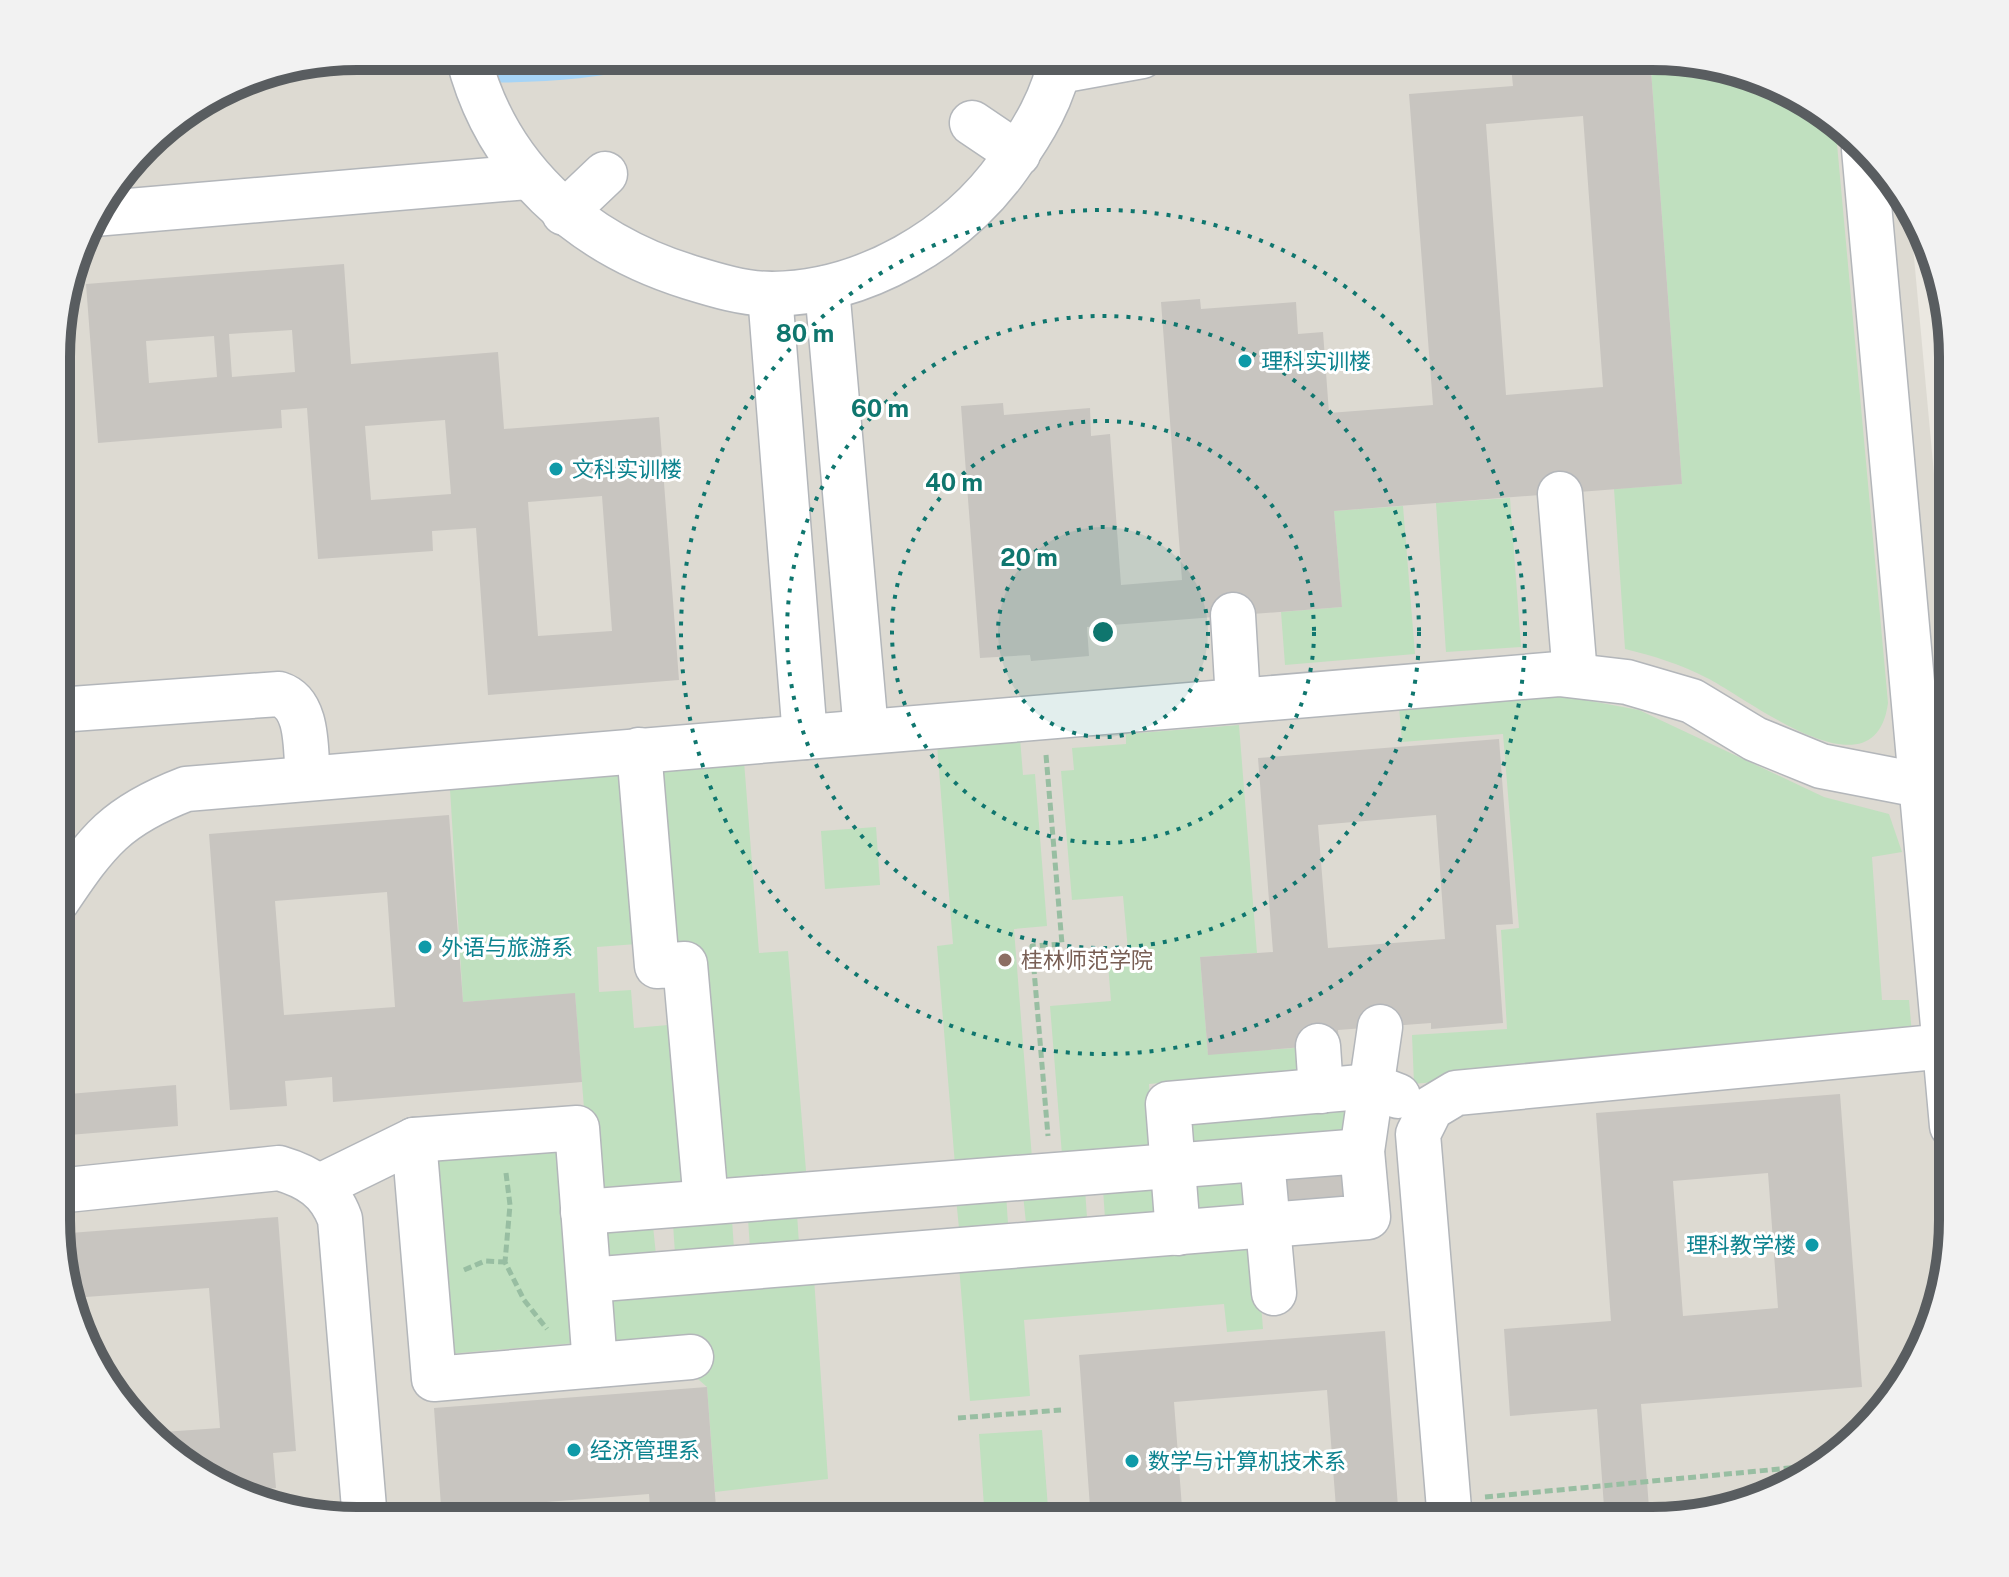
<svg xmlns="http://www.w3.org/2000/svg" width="2009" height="1577" viewBox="0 0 2009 1577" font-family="'Public Sans','Noto Sans SC',sans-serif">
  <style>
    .education { fill: #dddad2 }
    .green { fill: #c0e0bf; fill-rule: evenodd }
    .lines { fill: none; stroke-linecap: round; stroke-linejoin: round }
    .stream { stroke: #a6d4f6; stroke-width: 11 }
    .building { fill: #c8c5c0; fill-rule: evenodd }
    .minor-casing { stroke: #b3b6ba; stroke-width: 47 }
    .path { stroke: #98bea2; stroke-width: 5; stroke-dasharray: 8 4; stroke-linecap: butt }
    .minor { stroke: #fff; stroke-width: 44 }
    .ring { fill: none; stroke: #0f766e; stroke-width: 4; stroke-dasharray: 4 8 }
    .culture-dot { fill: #0f9aa8; stroke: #fff; stroke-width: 3 }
    .education-dot { fill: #8d6e63; stroke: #fff; stroke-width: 3 }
    .labels { text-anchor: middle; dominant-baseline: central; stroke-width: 6; stroke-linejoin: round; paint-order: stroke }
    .culture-label { font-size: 22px; fill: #0d838f; stroke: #fff; text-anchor: start }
    .education-label { font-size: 22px; fill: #785e54; stroke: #fff; text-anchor: start }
    .rim { fill: none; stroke: #595d60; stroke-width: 10 }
    .centre { fill: #0f766e; stroke: #fff; stroke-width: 4 }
    .ring-label { font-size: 24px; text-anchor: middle; font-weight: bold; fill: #0f766e; stroke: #fff; stroke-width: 6; stroke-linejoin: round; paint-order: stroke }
  </style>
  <rect width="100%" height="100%" fill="#ebe8e1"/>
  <!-- education -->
  <path class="education" d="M357,56L1671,57L1767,79L1851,131L1910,214L1953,680L1952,1240L1930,1335L1878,1419L1767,1498L1652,1521L338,1520L242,1498L158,1446L87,1353L57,1240L59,318L96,207L159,130L260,72Z"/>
  <!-- green -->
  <g class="green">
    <path d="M1650,57H1671L1767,79L1835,122L1888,703C1875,801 1749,699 1707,678C1680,664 1654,656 1625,649L1614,489L1682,484Z"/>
    <path d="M1510,498L1521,647L1446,652L1436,503Z"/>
    <path d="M1403,506L1415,654L1285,665L1281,612L1342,607L1334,511Z"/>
    <path d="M1564,696L1639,710L1824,797L1889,814L1902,852L1872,857L1882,1000H1909L1912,1034L1414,1084L1412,1035L1507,1029L1501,930L1519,928L1503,734L1402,742L1399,707Z"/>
    <path d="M1239,725L1257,953L1200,957L1208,1054L1309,1047L1311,1070L1149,1084L1153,1147L1062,1155L1050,1006L1111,1001L1107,952L1128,950L1123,896L1072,900L1061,771L1074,770L1072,748L1126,744V734Z"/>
    <path d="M1020,738L1023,775L1035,774L1047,926L1014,929L1032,1158L955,1165L937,946L953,944L937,745Z"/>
    <path d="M744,761L759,953L788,951L808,1195L592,1210L575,994L463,1002L450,789ZM650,943L691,1023L634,1028L631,990L599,992L597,947Z"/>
    <path d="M876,827L880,885L825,889L821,831Z"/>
    <path d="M1345,1108L1347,1136L1186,1149L1184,1122Z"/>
    <path d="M560,1147L576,1343L448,1354L432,1157Z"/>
    <path d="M1256,1179L1258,1206L1193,1212L1191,1185Z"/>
    <path d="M1161,1184L1163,1213L1105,1218L1103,1189Z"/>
    <path d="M1085,1189L1087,1218L1026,1223L1023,1194Z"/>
    <path d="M1006,1194L1008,1224L959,1228L956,1198Z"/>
    <path d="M797,1214L799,1244L750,1248L748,1219Z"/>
    <path d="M732,1220L734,1249L675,1253L673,1224Z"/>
    <path d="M653,1226L656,1255L606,1259L604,1230Z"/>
    <path d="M1256,1242L1263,1329L1227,1332L1224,1304L1024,1320L1030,1396L970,1401L959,1266Z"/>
    <path d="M814,1278L828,1479L715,1492L707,1387L658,1344L615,1348L609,1293Z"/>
    <path d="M1042,1430L1049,1521H985L979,1434Z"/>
  </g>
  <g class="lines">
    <!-- stream -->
    <path class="stream" d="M494,77C551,77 607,73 662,56"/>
  </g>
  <!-- building -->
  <g class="building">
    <path d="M1510,57H1650L1682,484L1334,511L1342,607L1087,627L1089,656L1031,661L1030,655L980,658L961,406L1003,403L1004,415L1090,408L1091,436L1110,434L1121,585L1182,580L1161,302L1200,299L1201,309L1296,302L1298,334L1323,332L1329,413L1433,405L1409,94L1513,86ZM1583,116L1603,387L1506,395L1486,124Z"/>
    <path d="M344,264L351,364L498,352L504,429L659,417L679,680L488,695L476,528L432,531L433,551L318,559L307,408L281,410L282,428L98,443L86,284ZM292,330L295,372L232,377L229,334ZM214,336L217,377L149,383L146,341ZM445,420L451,494L371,500L365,426ZM602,496L612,631L538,636L528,502Z"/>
    <path d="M1499,739L1513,924L1496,925L1503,1023L1431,1029V1023L1338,1030L1339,1044L1208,1055L1200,957L1273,952L1258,758ZM1436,815L1445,939L1328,948L1318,825Z"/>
    <path d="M449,815L463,1002L575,993L582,1082L333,1102L332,1077L285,1081L287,1106L230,1110L209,834ZM387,892L395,1007L284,1015L275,901Z"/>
    <path d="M176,1085L178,1126L57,1136V1095Z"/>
    <path d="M1840,1094L1862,1387L1641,1404L1650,1521H1605L1597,1409L1510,1416L1504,1329L1611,1321L1596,1113ZM1768,1173L1778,1308L1683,1316L1673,1181Z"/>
    <path d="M1350,1173L1353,1199L1280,1205L1278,1179Z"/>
    <path d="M278,1217L296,1451L273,1453L276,1488L232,1491L225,1488V1475L208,1477L158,1446L149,1433L220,1428L209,1288L72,1298L57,1234Z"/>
    <path d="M1385,1331L1399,1521H1337L1327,1390L1174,1402L1183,1521H1091L1079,1355Z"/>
    <path d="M707,1387L717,1521H651L649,1494L507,1505L508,1520H442L434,1408Z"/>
  </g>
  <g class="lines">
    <!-- minor casing -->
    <g class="minor-casing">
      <g id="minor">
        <path d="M468,56C496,168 580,243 689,277C715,285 744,294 772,294C864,293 957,239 1009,165C1032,133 1055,96 1061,56"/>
        <path d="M1059,71L1142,56"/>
        <path d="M972,123L1018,154"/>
        <path d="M1864,149L1952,1126"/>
        <path d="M564,213L605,174"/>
        <path d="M94,214L527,177"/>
        <path d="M827,288L866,731"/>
        <path d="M770,294L805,737"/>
        <path d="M1560,494L1575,675"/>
        <path d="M1233,615L1238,700"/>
        <path d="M58,710L279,694C310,704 305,751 308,778"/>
        <path d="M639,750L657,966L685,964L706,1202"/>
        <path d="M57,901C98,840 116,816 186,789L1559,674L1627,682L1692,701L1755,739L1821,766L1919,785"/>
        <path d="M1318,1046L1321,1091"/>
        <path d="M414,1140L434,1379L691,1357"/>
        <path d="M1262,1160L1274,1293"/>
        <path d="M320,1186L414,1140L577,1128L595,1365"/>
        <path d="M57,1191L279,1168C309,1177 329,1189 340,1219L365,1520"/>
        <path d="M583,1212L1362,1151"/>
        <path d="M1178,1233L1168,1104L1372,1086L1398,1096"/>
        <path d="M589,1280L1368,1217L1362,1151L1380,1027"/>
        <path d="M1450,1521L1418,1134L1431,1108L1456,1093L1946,1046"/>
      </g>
    </g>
    <!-- path -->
    <g class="path">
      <path d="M1046,755L1062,944L1032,946L1048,1136"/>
      <path d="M506,1173L510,1205L505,1262L524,1300L547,1329"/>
      <path d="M464,1270L485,1261L505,1262"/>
      <path d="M958,1418L1061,1410"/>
      <path d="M1485,1497L1811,1466"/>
      <path d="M809,1521L834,1518"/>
    </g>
    <!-- minor -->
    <use href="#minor" class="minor"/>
  </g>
  <!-- distance rings -->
  <circle cx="1103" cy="632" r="105" fill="#0f766e" fill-opacity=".12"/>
  <g class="ring">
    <circle cx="1103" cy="632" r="105"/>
    <circle cx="1103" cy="632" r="211"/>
    <circle cx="1103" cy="632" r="316"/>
    <circle cx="1103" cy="632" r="422"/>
  </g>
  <!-- markers -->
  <g class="culture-dot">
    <circle cx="1245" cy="361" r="8"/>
    <circle cx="556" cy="469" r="8"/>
    <circle cx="425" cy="947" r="8"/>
    <circle cx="1812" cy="1245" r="8"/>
    <circle cx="574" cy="1450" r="8"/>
    <circle cx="1132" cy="1461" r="8"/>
  </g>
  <circle class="education-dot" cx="1005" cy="960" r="8"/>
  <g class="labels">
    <!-- culture labels -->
    <g class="culture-label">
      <text x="1261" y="361">理科实训楼</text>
      <text x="572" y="469">文科实训楼</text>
      <text x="441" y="947">外语与旅游系</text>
      <text x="1796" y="1245" text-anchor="end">理科教学楼</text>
      <text x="590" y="1450">经济管理系</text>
      <text x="1148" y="1461">数学与计算机技术系</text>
    </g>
    <!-- education labels -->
    <g class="education-label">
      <text x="1021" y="960">桂林师范学院</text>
    </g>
  </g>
  <!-- crop -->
  <path d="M0 0H2009V1577H0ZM357 70H1652A287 287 0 0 1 1939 357V1220A287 287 0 0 1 1652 1507H357A287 287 0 0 1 70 1220V357A287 287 0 0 1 357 70Z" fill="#f2f2f2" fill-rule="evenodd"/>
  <path class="rim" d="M357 70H1652A287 287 0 0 1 1939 357V1220A287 287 0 0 1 1652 1507H357A287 287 0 0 1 70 1220V357A287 287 0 0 1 357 70Z"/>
  <circle cx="1103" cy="632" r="12" class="centre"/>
  <g class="ring-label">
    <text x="805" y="342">80 m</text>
    <text x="880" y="417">60 m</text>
    <text x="954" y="491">40 m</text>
    <text x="1029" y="566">20 m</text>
  </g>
</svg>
